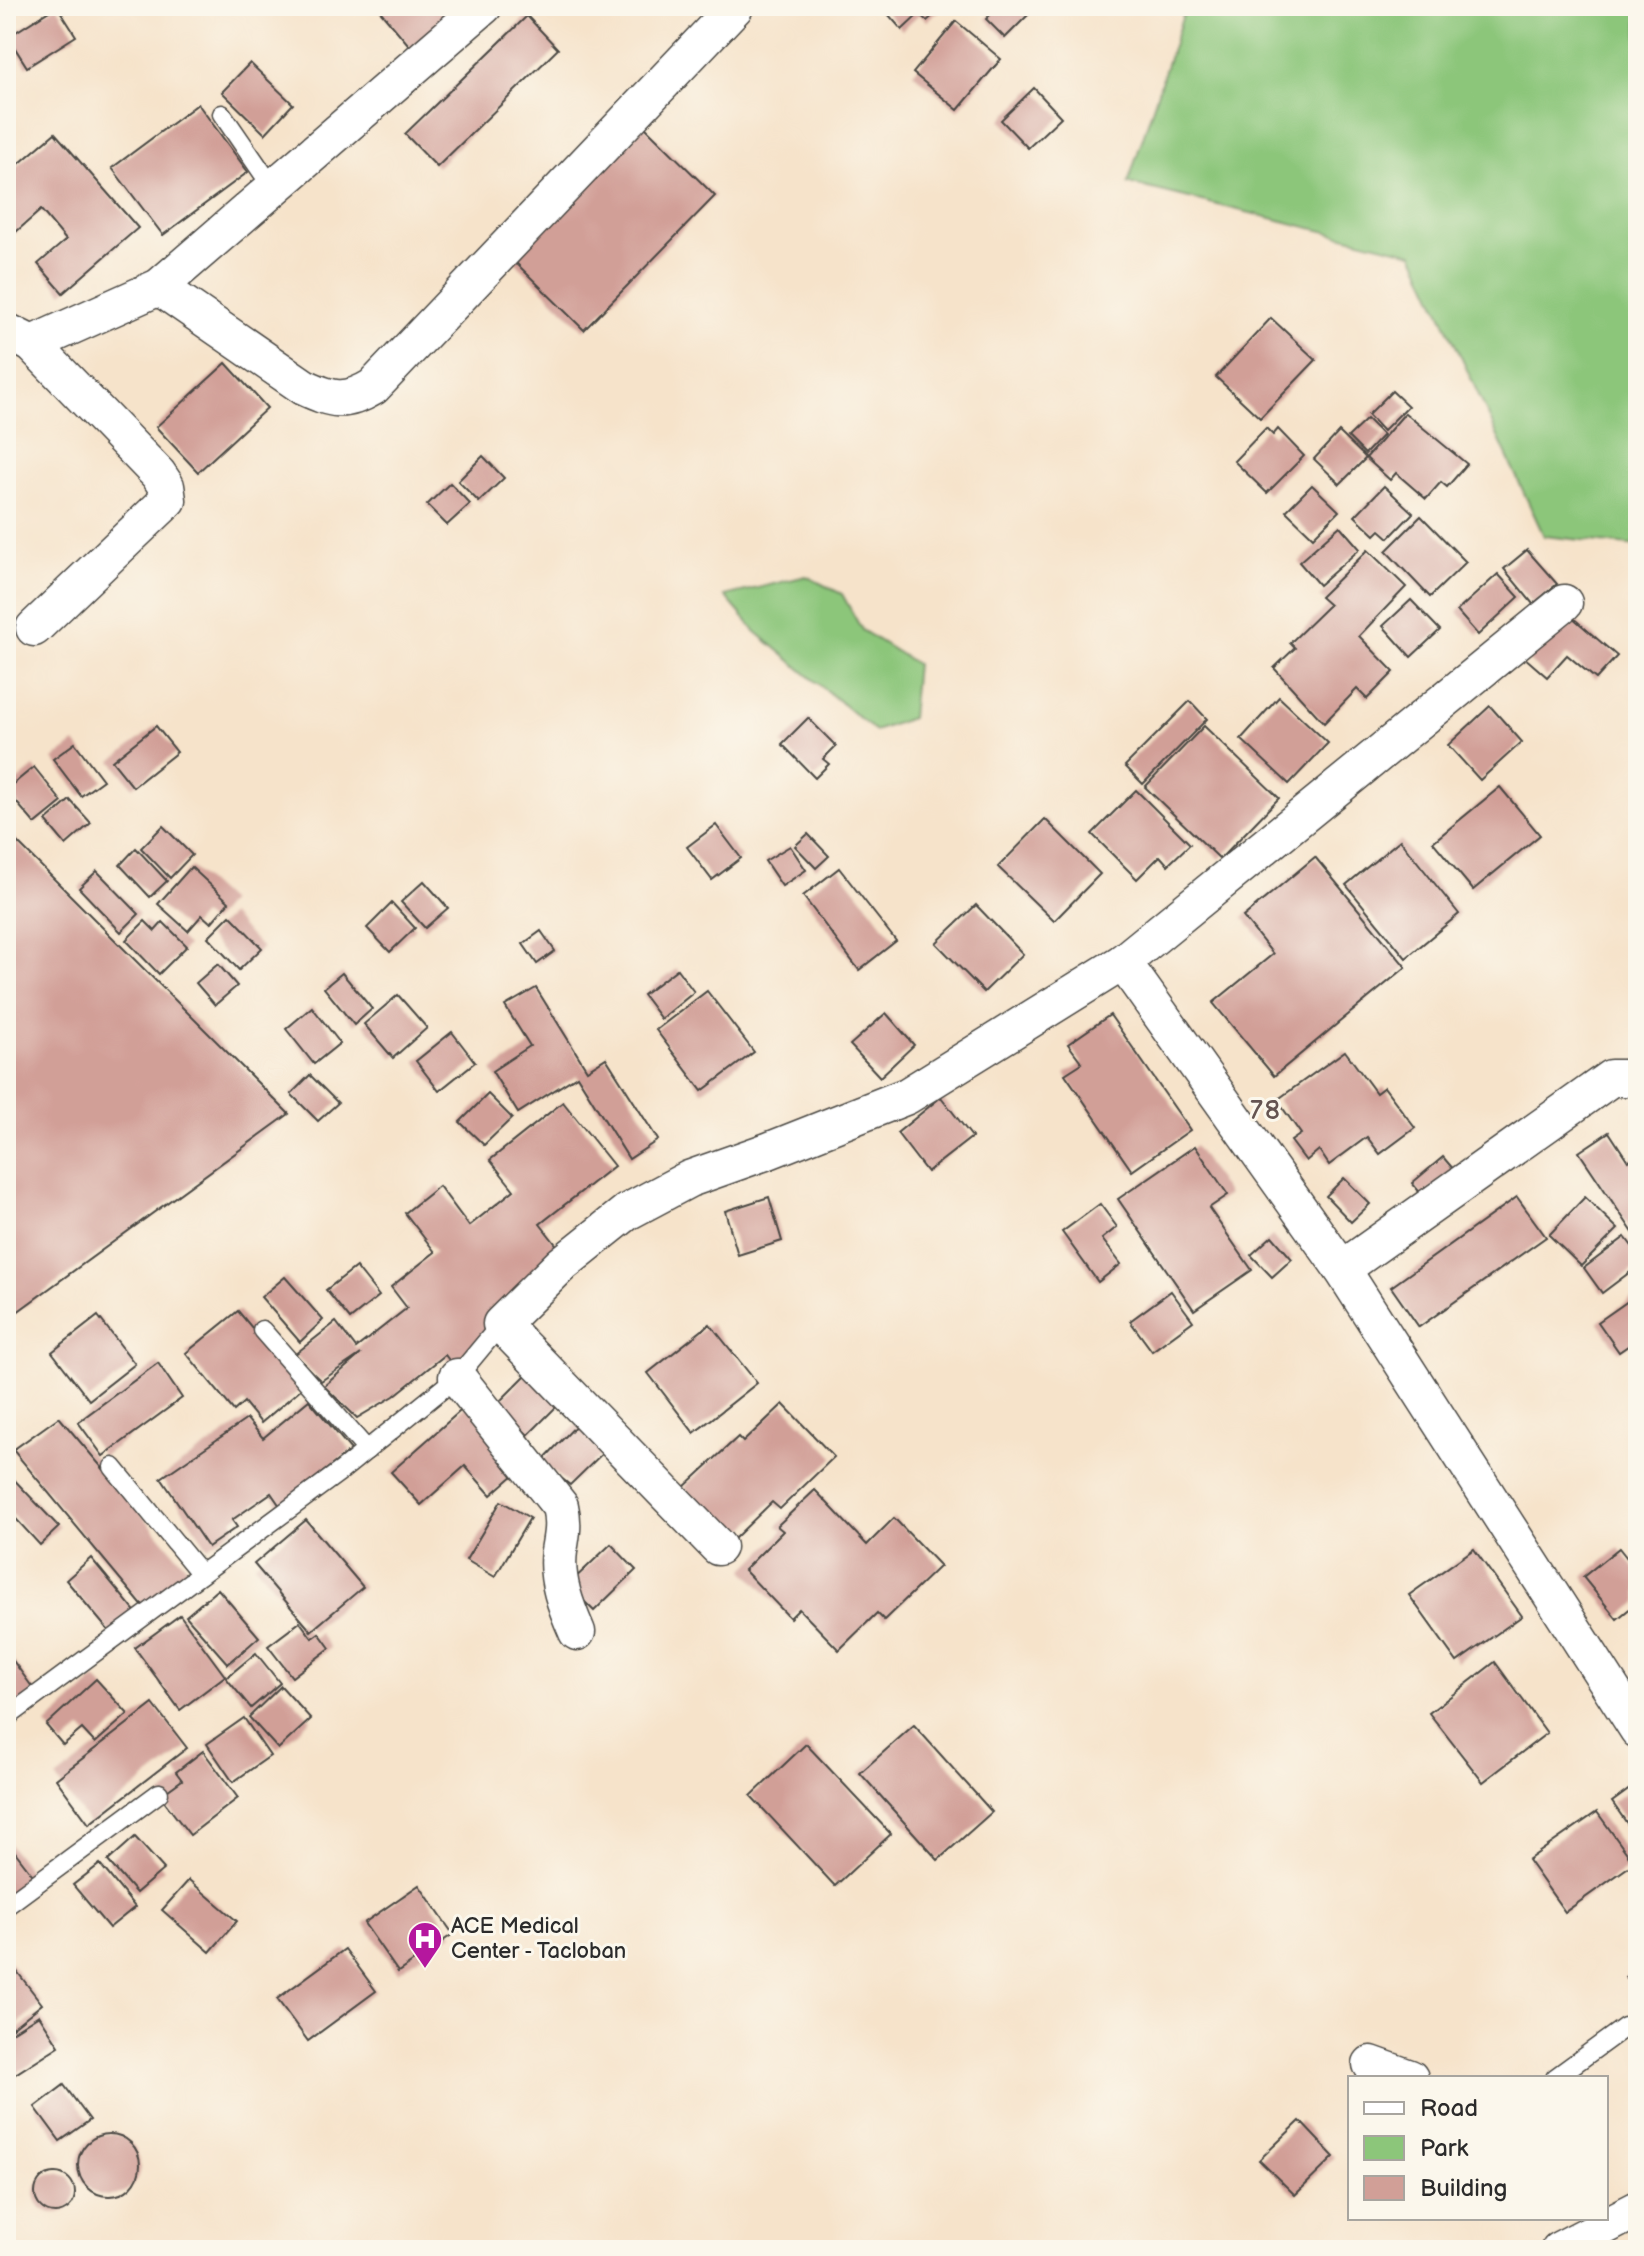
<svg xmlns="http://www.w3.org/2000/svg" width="1644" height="2256" viewBox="0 0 1644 2256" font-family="'Balsamiq Sans',sans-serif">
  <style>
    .green { fill: #8cc67a; stroke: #5c7852; stroke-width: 2 }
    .building { fill: #d19f97 }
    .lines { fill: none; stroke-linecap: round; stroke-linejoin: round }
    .lane-casing { stroke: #494743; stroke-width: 21 }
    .street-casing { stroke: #494743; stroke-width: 39 }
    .lane { stroke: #fff; stroke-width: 18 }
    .street { stroke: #fff; stroke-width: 36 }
    .labels { text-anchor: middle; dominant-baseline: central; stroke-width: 6; stroke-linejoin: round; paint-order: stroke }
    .poi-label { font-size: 22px; fill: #2b2b2b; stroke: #fbf7ec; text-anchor: start }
    .quarter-label { font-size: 26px; letter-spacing: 2px; fill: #655451; stroke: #fbf7ec }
  </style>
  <rect width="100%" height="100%" fill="#fbf7ec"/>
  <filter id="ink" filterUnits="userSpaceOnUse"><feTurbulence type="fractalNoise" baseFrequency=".0125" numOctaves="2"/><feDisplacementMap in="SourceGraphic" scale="16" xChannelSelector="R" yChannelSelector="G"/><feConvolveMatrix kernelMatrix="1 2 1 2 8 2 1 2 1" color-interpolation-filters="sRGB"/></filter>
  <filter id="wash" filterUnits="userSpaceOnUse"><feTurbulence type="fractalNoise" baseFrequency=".006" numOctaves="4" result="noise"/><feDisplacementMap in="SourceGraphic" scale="32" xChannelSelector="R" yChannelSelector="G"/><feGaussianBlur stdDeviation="1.8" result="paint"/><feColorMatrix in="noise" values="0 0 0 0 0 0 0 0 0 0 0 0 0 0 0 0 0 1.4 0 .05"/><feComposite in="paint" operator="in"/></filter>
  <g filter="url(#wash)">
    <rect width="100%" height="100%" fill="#f6e3ca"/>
    <!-- green -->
    <g class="green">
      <path d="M1186,6H1638V464L1630,476L1638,480V546L1544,536L1413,253L1128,183Z"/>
      <path d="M806,576L842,594L862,630L916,664L911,718L875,731L755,631L725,596Z"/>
    </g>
    <g id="blocks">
      <!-- building -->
      <g class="building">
        <path d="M57,6L76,36L27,67L8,37Z"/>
        <path d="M376,6H466L413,50Z"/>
        <path d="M881,6H944L927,21L919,14L902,30Z"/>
        <path d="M999,6H1037L1005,38L986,19Z"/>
        <path d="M527,16L558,49L437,167L405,134Z"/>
        <path d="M956,21L1001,59L958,110L913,73Z"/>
        <path d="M250,63L293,104L265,134L222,92Z"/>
        <path d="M1034,88L1061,117L1028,148L1001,120Z"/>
        <path d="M198,104L248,172L163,235L112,168Z"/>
        <path d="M644,126L715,196L584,330L513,260Z"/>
        <path d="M55,133L138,228L63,293L38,264L66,240L41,210L9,238L6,234V175Z"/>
        <path d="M1271,318L1316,360L1260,418L1216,377Z"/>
        <path d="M226,363L267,408L198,472L156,427Z"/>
        <path d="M1392,391L1408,406L1383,431L1368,415Z"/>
        <path d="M1405,413L1467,464L1447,487L1441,482L1426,499L1396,473L1390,480L1366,458L1340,484L1314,459L1339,432L1366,458Z"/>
        <path d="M1367,419L1383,435L1365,454L1348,437Z"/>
        <path d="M1266,428L1273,435L1278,429L1304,456L1267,493L1234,461Z"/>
        <path d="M483,456L504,478L479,502L458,481Z"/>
        <path d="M450,483L470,504L447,525L427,505Z"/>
        <path d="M1312,485L1339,511L1313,537L1286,511Z"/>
        <path d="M1384,486L1413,513L1389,538L1380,530L1375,535L1355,516Z"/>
        <path d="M1421,516L1466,562L1430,597L1386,551Z"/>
        <path d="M1340,526L1360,549L1319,585L1299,562Z"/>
        <path d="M1368,550L1406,587L1359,636L1394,672L1367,699L1357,689L1324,723L1274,668L1295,648L1290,643L1329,605L1320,597Z"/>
        <path d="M1527,550L1557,584L1533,604L1504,569Z"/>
        <path d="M1498,574L1519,597L1478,635L1457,611Z"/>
        <path d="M1411,600L1440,630L1411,657L1383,626Z"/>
        <path d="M1564,610L1617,656L1596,679L1567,655L1547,677L1524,657Z"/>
        <path d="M1279,697L1328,743L1289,784L1241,739Z"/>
        <path d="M1190,701L1207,719L1143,784L1125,766Z"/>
        <path d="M1490,706L1522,742L1480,780L1448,745Z"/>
        <path d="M808,718L836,746L823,759L829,764L815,778L782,744Z"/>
        <path d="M156,726L177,752L133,787L112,761Z"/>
        <path d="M1204,726L1279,798L1220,859L1145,787Z"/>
        <path d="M75,743L103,780L81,796L53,759Z"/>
        <path d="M34,767L62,802L35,824L6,790Z"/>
        <path d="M1500,787L1540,835L1473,890L1433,842Z"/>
        <path d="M1136,790L1190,844L1168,865L1160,856L1137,879L1092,834Z"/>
        <path d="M70,800L91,823L66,845L46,821Z"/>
        <path d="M1045,819L1100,874L1054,921L998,867Z"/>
        <path d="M716,825L741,858L712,880L687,847Z"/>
        <path d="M163,826L192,855L170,878L141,848Z"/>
        <path d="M6,831L289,1114L6,1320Z"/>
        <path d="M808,834L829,856L816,868L795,846Z"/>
        <path d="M1400,840L1459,914L1406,958L1346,885Z"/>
        <path d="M790,846L806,870L782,886L765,861Z"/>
        <path d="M136,848L167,881L150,897L120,865Z"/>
        <path d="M1315,857L1406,967L1274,1076L1213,1003L1273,954L1243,917Z"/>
        <path d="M191,867L229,902L211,923L202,915L188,931L158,904Z"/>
        <path d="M839,868L896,941L859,970L803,896Z"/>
        <path d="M97,871L139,914L121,932L79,888Z"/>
        <path d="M424,881L448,908L425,928L401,902Z"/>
        <path d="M392,903L415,928L390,952L367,928Z"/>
        <path d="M976,905L1023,954L984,992L936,943Z"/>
        <path d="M230,915L262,948L239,970L208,937Z"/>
        <path d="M145,921L155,931L163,922L187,946L159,974L126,940Z"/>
        <path d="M541,931L555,951L537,964L523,944Z"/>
        <path d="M218,964L237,986L215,1005L196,983Z"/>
        <path d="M677,969L694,992L661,1019L643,995Z"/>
        <path d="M342,973L372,1009L354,1025L324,988Z"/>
        <path d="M536,988L587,1070L606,1058L658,1140L629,1159L577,1076L518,1113L492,1071L530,1046L505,1006Z"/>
        <path d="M707,991L754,1052L702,1091L656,1030Z"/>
        <path d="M398,995L427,1028L393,1058L364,1024Z"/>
        <path d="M312,1007L340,1043L314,1064L286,1029Z"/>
        <path d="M886,1013L914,1045L880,1077L850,1045Z"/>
        <path d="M1110,1015L1190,1130L1132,1171L1065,1074L1082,1063L1068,1044Z"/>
        <path d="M452,1032L475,1062L439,1091L416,1061Z"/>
        <path d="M1345,1051L1376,1093L1384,1087L1415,1128L1380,1154L1367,1137L1329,1165L1319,1150L1306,1161L1291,1141L1301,1134L1277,1100Z"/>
        <path d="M310,1075L338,1103L318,1121L291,1094Z"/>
        <path d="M488,1094L512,1118L484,1145L460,1122Z"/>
        <path d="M941,1097L972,1137L927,1172L897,1133Z"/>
        <path d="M563,1102L614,1166L540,1224L558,1247L458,1372L445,1355L394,1396L357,1418L324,1386L361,1354L321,1381L294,1355L336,1322L356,1348L407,1308L391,1287L435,1252L405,1213L439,1186L469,1226L514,1190L490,1160Z"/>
        <path d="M1609,1132L1628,1161L1638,1154V1240L1579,1152Z"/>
        <path d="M1195,1146L1228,1195L1209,1208L1252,1270L1194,1310L1118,1199Z"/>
        <path d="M1443,1157L1454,1170L1423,1196L1412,1183Z"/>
        <path d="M1344,1178L1370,1204L1351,1222L1326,1196Z"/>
        <path d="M769,1197L782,1241L738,1255L725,1211Z"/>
        <path d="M1517,1197L1546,1237L1419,1327L1391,1287Z"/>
        <path d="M1585,1197L1618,1229L1581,1266L1549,1235Z"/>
        <path d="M1100,1204L1117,1227L1102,1239L1121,1264L1098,1282L1062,1232Z"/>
        <path d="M1272,1236L1292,1259L1272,1277L1251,1255Z"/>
        <path d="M1625,1237L1638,1254V1266L1602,1293L1584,1268Z"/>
        <path d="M356,1267L379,1296L350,1319L326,1290Z"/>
        <path d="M285,1277L323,1320L300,1342L261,1297Z"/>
        <path d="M1171,1291L1193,1321L1152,1351L1130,1321Z"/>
        <path d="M1638,1294V1339L1619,1352L1598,1322Z"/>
        <path d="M238,1311L302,1388L261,1423L244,1402L234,1411L186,1353Z"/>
        <path d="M98,1316L135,1364L89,1400L52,1352Z"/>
        <path d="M710,1324L757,1383L694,1433L648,1373Z"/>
        <path d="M158,1363L182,1398L103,1456L78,1422Z"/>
        <path d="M530,1371L561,1402L528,1435L497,1404Z"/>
        <path d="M309,1400L351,1450L280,1506L271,1493L232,1520L237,1527L208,1547L161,1478L247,1419L263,1438Z"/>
        <path d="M783,1404L834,1457L780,1509L772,1502L734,1539L684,1487L738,1437L743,1442Z"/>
        <path d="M467,1405L523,1467L491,1495L465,1466L421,1505L391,1472Z"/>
        <path d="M585,1416L611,1445L570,1485L541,1462Z"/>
        <path d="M59,1417L191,1572L145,1609L13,1450Z"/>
        <path d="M6,1471L59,1527L40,1545L6,1508Z"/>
        <path d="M815,1490L867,1545L894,1518L940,1566L884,1620L877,1613L839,1650L799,1609L790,1618L744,1570L783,1531L777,1526Z"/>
        <path d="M501,1501L530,1518L495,1577L466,1560Z"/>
        <path d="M306,1520L363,1587L311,1631L254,1564Z"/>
        <path d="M611,1544L636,1570L594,1611L568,1585Z"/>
        <path d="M1619,1548L1638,1572V1602L1617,1619L1583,1577Z"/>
        <path d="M1474,1549L1522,1616L1457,1662L1409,1595Z"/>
        <path d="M91,1558L138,1615L113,1636L66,1580Z"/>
        <path d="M218,1589L259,1637L228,1664L186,1616Z"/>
        <path d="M180,1615L225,1676L180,1710L135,1648Z"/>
        <path d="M300,1622L312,1638L319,1633L330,1648L292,1677L268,1646Z"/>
        <path d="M6,1651L35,1691L6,1712Z"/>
        <path d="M256,1653L280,1683L251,1708L226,1678Z"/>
        <path d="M1495,1662L1547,1733L1483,1782L1429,1713Z"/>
        <path d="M96,1679L128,1714L95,1743L82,1729L63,1745L46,1725Z"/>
        <path d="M281,1686L311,1719L278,1749L249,1717Z"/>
        <path d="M153,1704L187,1748L89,1824L56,1779Z"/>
        <path d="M244,1718L270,1756L233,1782L207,1744Z"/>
        <path d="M914,1725L992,1812L938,1860L860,1773Z"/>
        <path d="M806,1744L891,1834L835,1886L751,1796Z"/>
        <path d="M203,1751L238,1798L190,1835L160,1796L182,1780L176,1772Z"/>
        <path d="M1638,1783V1839L1612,1802Z"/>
        <path d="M1597,1812L1634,1863L1565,1912L1528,1860Z"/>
        <path d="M135,1837L164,1869L136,1893L108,1861Z"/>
        <path d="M6,1840L38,1882L6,1905Z"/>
        <path d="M100,1864L135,1907L109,1928L73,1885Z"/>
        <path d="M189,1880L237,1921L210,1952L162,1910Z"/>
        <path d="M419,1885L453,1934L398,1972L364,1923Z"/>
        <path d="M345,1949L376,1991L308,2041L277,1999Z"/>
        <path d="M9,1961L42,2004L6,2033V1964Z"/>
        <path d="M1638,1966V1991L1625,1977Z"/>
        <path d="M39,2015L59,2046L9,2078L6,2072V2036Z"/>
        <path d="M64,2085L90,2120L60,2141L35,2107Z"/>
        <path d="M1300,2121L1334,2157L1295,2195L1259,2160Z"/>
        <circle cx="109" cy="2165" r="31"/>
        <circle cx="55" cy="2193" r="20"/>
      </g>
    </g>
  </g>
  <g filter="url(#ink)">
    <use href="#blocks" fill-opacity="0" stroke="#494743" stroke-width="2"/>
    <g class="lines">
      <!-- lane casing -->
      <g class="lane-casing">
        <g id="lane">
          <path d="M222,114L273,188"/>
          <path d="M262,1330L367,1450"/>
          <path d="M113,1467L201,1574"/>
          <path d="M6,1718L342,1470L457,1377L501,1324"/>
          <path d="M6,1906L159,1793"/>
          <path d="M1555,2078L1625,2027"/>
        </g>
      </g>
      <!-- street casing -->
      <g class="street-casing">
        <g id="street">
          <path d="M159,287L304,387C332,400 345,404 373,387L735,7"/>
          <path d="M6,331L32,344L159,287L484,6"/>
          <path d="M32,344L158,474L166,486L168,500L34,628"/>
          <path d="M1564,603L1123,962L1342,1269L1638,1730"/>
          <path d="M1342,1269L1611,1078H1638"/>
          <path d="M457,1377L560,1506C564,1523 562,1534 559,1551C555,1579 566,1607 577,1632"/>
          <path d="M718,1547L501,1324L562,1264L627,1212L689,1179L768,1151L907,1096L1123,962"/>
          <path d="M1371,2064L1410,2078"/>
          <path d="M1559,2250L1638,2209"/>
        </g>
      </g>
      <!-- lane -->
      <use href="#lane" class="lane"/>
      <!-- street -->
      <use href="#street" class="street"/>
    </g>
  </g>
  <!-- icons -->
  <defs>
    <g id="hospital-pin" transform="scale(1.8)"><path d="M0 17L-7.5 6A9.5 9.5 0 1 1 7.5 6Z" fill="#b5179e" stroke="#fbf7ec"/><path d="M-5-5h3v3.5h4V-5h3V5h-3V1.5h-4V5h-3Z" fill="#fff"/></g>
  </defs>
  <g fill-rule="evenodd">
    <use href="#hospital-pin" x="425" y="1939"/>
  </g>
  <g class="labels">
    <!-- poi labels -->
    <g class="poi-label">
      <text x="451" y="1926">ACE Medical<tspan x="451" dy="25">Center - Tacloban</tspan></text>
    </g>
    <!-- quarter labels -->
    <g class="quarter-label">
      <text x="1266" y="1111">78</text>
    </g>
  </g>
  <!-- margin -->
  <rect width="1644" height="2256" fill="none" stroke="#fbf7ec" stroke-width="32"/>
  <!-- legend -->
  <rect x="1348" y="2076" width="260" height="144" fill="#fbf7ec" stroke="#a8a59f" stroke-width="2"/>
  <rect x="1364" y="2102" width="40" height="12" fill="#ffffff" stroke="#a8a59f" stroke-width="2"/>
  <text x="1420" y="2116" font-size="24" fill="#2b2b2b">Road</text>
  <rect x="1364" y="2136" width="40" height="24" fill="#8cc67a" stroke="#a8a59f" stroke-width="2"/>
  <text x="1420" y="2156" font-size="24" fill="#2b2b2b">Park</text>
  <rect x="1364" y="2176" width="40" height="24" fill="#d19f97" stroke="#a8a59f" stroke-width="2"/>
  <text x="1420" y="2196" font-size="24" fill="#2b2b2b">Building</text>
</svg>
